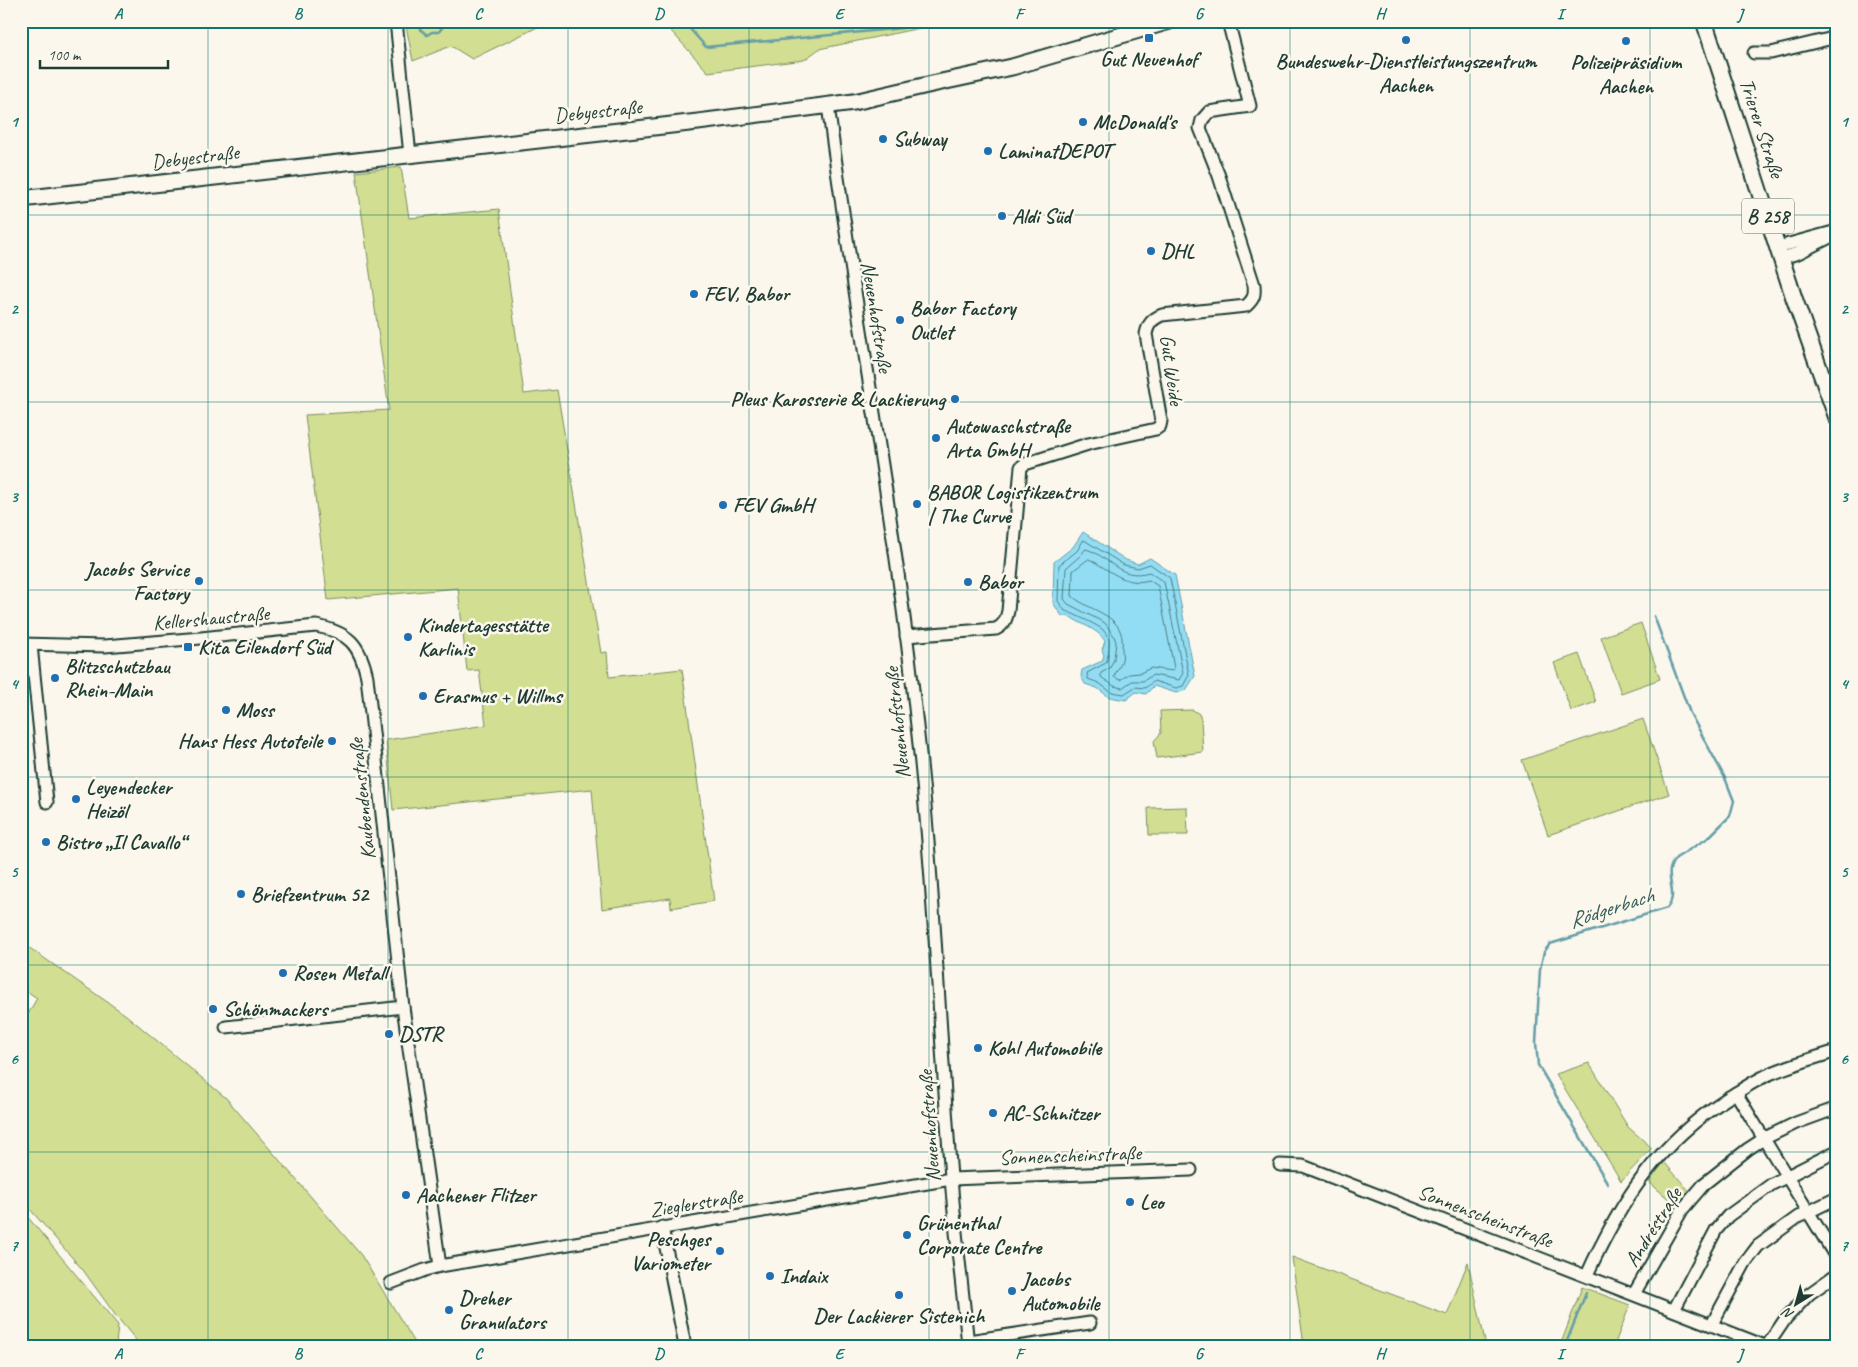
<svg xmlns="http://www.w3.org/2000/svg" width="1858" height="1367" viewBox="0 0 1858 1367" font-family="Caveat,sans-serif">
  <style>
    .green { fill: #d2de91; stroke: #788e62 }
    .water { fill: #93ddf4; stroke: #659da7 }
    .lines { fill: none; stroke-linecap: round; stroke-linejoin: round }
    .shore { stroke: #4d7d81; stroke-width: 1 }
    .stream { stroke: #659da7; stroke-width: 2.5 }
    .minor-casing { stroke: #1f3d34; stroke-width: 15 }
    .major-casing { stroke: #1f3d34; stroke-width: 19 }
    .minor { stroke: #fbf7ec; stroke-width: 11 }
    .major { stroke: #fbf7ec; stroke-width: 15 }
    .grid { fill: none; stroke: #0f766e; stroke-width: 1; stroke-opacity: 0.55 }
    .poi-dot { fill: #1f6fb2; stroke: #fbf7ec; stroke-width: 2 }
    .labels { text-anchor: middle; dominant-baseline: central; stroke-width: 5; stroke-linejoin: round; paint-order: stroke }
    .shield { fill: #fbf7ec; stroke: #61756b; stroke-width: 1 }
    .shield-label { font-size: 20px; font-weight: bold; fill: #1f3d34 }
    .poi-label { font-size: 21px; font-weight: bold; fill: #1f3d34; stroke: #fbf7ec; text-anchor: start }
    .street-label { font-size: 21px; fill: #1f3d34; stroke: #fbf7ec }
    .water-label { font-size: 22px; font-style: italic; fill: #365d5a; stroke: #fbf7ec }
    .neatline { fill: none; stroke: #0f766e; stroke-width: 2 }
    .grid-label { font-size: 16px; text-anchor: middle; font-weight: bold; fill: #0f766e }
  </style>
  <rect width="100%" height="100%" fill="#fbf7ec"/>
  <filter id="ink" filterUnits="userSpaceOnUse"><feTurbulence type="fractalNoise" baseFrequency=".02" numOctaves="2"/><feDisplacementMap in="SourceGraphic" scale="10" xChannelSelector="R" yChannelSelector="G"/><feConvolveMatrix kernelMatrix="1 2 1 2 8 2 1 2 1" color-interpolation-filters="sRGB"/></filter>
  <g filter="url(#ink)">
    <!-- green -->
    <g class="green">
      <path d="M405,21H550L472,59L451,46L413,61Z"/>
      <path d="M662,21H924L925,27L819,49L804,60L708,72Z"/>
      <path d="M401,167L409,218L499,209L524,394L557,390L601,653L607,652L609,677L682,669L714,901L671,908L670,898L602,909L592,789L393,810L386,740L486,725L479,670L467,671L458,588L328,600L305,415L389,410L356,172Z"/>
      <path d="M1641,623L1660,679L1621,693L1601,637Z"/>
      <path d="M1579,654L1596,702L1571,711L1554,663Z"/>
      <path d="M1193,710L1199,714L1201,719L1203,752L1157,758L1154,741L1161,733L1160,711Z"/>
      <path d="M1643,719L1669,794L1548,835L1522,760Z"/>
      <path d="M1187,807L1188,835H1149L1148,808Z"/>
      <path d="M21,942L126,1015L226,1098L361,1255L417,1346H141L116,1316L83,1270L21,1199V1027L37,998L28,992L21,1007Z"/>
      <path d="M1589,1063L1628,1127L1652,1148L1621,1181L1556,1074Z"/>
      <path d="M1664,1162L1692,1194L1680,1209L1649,1182Z"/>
      <path d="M21,1209L118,1325L116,1345L21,1346Z"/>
      <path d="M1292,1257L1447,1315L1468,1262L1486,1346H1304Z"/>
      <path d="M1582,1287L1630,1305L1614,1346H1560Z"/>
    </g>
    <!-- water -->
    <path class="water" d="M1083,532L1126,560L1138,564L1150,558L1175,575L1195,676L1186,690L1176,693L1154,686L1146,694L1136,692L1126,700L1109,697L1097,688L1085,684L1081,676L1082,670L1102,661L1104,655L1102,650L1105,641C1097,628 1081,625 1069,616H1062L1053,603L1054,562L1073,547Z"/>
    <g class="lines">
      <!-- shore -->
      <g class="shore">
        <path d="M1084,540L1124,565L1138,568L1150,564L1170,578L1189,675L1183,686L1176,688L1154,681L1145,688L1135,687L1124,694L1111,692L1099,683L1088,679L1087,673L1106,663C1108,658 1110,644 1109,639C1107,636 1105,631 1102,629C1099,626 1068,611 1065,611L1058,601L1059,565L1077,551Z"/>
        <path d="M1086,549C1110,556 1119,581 1149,572L1164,582L1183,673L1179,680L1153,675L1143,681H1132L1122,688L1114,686L1101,677V673L1110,668L1114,659L1116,642L1114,636L1105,623L1068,604L1064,599L1066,568L1080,556Z"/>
        <path d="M1089,559C1109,569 1125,587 1149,580L1158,586L1174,668L1173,671L1151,668L1140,673L1129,674L1120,680L1114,677C1115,672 1121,666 1122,660C1123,656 1122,652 1122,648C1126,614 1092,613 1072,596L1073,571Z"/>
      </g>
      <!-- stream -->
      <g class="stream">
        <path d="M416,21L421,30L427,35L432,32H439L443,26L452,24L454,21"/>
        <path d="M683,21L706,47L903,28L911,21"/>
        <path d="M21,26L25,21"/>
        <path d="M1608,1184L1538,1065L1536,1043L1540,969L1544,952L1550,944L1667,908C1681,891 1660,876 1676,858L1708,838L1730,816L1734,801L1725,778L1690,713L1654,616"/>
        <path d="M1565,1346L1586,1293"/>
      </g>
      <!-- minor casing -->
      <g class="minor-casing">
        <g id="minor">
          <path d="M396,21L410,155"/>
          <path d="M1754,53H1771L1837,37"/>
          <path d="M828,105C855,313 895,518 917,726C934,876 939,1027 951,1177C955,1233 963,1290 968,1346"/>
          <path d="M1778,247L1837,231"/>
          <path d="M1782,258L1798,253L1828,238"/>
          <path d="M906,636L996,629C1004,625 1006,620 1008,611L1021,467L1025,464L1088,444L1156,429L1160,426L1161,421L1146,334C1148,324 1152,319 1162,315L1246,306C1254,299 1255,295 1254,285L1219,176L1200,128L1202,120L1209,112L1250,106L1228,21"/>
          <path d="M21,644L105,646L201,638L316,626C348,632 360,644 367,677L403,1007L440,1266"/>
          <path d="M31,645L47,802"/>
          <path d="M226,1027L403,1007"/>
          <path d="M1736,1093L1837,1259"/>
          <path d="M1280,1165L1303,1166L1765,1346"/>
          <path d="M662,1227L685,1346"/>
          <path d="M1587,1275C1621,1200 1658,1143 1729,1097C1743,1089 1757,1079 1772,1073C1793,1064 1815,1058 1837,1051"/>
          <path d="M391,1283L425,1270L440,1266L951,1179L1191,1170"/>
          <path d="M1634,1294L1682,1210L1705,1183L1748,1149L1765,1138L1796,1123L1837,1108"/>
          <path d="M1674,1310L1716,1230L1728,1216L1772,1184L1837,1151"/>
          <path d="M1712,1324L1745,1263L1758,1246L1798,1217L1837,1198"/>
          <path d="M968,1341L1090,1323"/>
          <path d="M1767,1346L1786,1318L1809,1294L1837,1274"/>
        </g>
      </g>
      <!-- major casing -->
      <g class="major-casing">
        <g id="major">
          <path d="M1704,21L1794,298L1837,418"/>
          <path d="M21,199L698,122L854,102L932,84L1012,67L1170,21"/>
        </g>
      </g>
      <!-- minor -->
      <use href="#minor" class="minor"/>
      <!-- major -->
      <use href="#major" class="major"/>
    </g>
  </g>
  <!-- grid -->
  <path class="grid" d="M208,21V1346M388,21V1346M568,21V1346M749,21V1346M929,21V1346M1109,21V1346M1290,21V1346M1470,21V1346M1650,21V1346M21,215H1837M21,402H1837M21,590H1837M21,777H1837M21,965H1837M21,1152H1837"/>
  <!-- markers -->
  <g class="poi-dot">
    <rect x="1144" y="33" width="10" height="10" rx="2.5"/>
    <circle cx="1406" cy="40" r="5"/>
    <circle cx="1626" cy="41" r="5"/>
    <circle cx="1083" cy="122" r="5"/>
    <circle cx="883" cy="139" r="5"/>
    <circle cx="988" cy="151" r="5"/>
    <circle cx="1002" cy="216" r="5"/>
    <circle cx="1151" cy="251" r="5"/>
    <circle cx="694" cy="294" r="5"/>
    <circle cx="900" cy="320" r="5"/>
    <circle cx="955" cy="399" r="5"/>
    <circle cx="936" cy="438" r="5"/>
    <circle cx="917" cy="504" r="5"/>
    <circle cx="723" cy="505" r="5"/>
    <circle cx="199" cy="581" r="5"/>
    <circle cx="968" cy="582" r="5"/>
    <circle cx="408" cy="637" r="5"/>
    <rect x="183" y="642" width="10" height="10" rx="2.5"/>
    <circle cx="55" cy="678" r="5"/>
    <circle cx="423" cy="696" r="5"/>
    <circle cx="226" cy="710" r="5"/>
    <circle cx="332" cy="741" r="5"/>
    <circle cx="76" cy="799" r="5"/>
    <circle cx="46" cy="842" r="5"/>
    <circle cx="241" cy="894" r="5"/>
    <circle cx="283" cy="973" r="5"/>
    <circle cx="213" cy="1009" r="5"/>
    <circle cx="389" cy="1034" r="5"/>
    <circle cx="978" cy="1048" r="5"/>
    <circle cx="993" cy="1113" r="5"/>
    <circle cx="406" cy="1195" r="5"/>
    <circle cx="1130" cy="1202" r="5"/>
    <circle cx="907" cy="1235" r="5"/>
    <circle cx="720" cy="1251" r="5"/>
    <circle cx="770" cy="1276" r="5"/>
    <circle cx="1012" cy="1291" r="5"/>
    <circle cx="899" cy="1295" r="5"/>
    <circle cx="449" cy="1310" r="5"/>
  </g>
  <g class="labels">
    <!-- shield labels -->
    <rect class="shield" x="1742" y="198.5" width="52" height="35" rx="4"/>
    <g class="shield-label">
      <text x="1768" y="216">B 258</text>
    </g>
    <!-- poi labels -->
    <g class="poi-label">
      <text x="1149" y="59" text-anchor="middle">Gut Neuenhof</text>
      <text x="1406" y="61" text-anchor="middle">Bundeswehr-Dienstleistungszentrum<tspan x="1406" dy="24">Aachen</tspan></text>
      <text x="1626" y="62" text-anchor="middle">Polizeipräsidium<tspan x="1626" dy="24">Aachen</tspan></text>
      <text x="1093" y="122">McDonald's</text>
      <text x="893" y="139">Subway</text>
      <text x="998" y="151">LaminatDEPOT</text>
      <text x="1012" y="216">Aldi Süd</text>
      <text x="1161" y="251">DHL</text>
      <text x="704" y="294">FEV, Babor</text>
      <text x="910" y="308">Babor Factory<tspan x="910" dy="24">Outlet</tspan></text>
      <text x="945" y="399" text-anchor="end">Pleus Karosserie &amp; Lackierung</text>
      <text x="946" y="426">Autowaschstraße<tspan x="946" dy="24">Arta GmbH</tspan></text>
      <text x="927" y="492">BABOR Logistikzentrum<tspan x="927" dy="24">| The Curve</tspan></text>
      <text x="733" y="505">FEV GmbH</text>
      <text x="189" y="569" text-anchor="end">Jacobs Service<tspan x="189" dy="24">Factory</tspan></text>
      <text x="978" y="582">Babor</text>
      <text x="418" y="625">Kindertagesstätte<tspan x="418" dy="24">Karlinis</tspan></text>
      <text x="198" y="647">Kita Eilendorf Süd</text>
      <text x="65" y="666">Blitzschutzbau<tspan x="65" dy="24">Rhein-Main</tspan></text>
      <text x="433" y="696">Erasmus + Willms</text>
      <text x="236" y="710">Moss</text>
      <text x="322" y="741" text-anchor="end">Hans Hess Autoteile</text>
      <text x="86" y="787">Leyendecker<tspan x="86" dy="24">Heizöl</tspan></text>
      <text x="56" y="842">Bistro „Il Cavallo“</text>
      <text x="251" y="894">Briefzentrum 52</text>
      <text x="293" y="973">Rosen Metall</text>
      <text x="223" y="1009">Schönmackers</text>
      <text x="399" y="1034">DSTR</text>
      <text x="988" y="1048">Kohl Automobile</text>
      <text x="1003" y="1113">AC-Schnitzer</text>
      <text x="416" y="1195">Aachener Flitzer</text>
      <text x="1140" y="1202">Leo</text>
      <text x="917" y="1223">Grünenthal<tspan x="917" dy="24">Corporate Centre</tspan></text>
      <text x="710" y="1239" text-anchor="end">Peschges<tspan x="710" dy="24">Variometer</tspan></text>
      <text x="780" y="1276">Indaix</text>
      <text x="1022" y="1279">Jacobs<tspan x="1022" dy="24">Automobile</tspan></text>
      <text x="459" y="1298">Dreher<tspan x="459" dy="24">Granulators</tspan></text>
      <text x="899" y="1316" text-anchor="middle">Der Lackierer Sistenich</text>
    </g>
    <!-- street labels -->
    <g class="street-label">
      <text transform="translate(598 111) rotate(-6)">Debyestraße</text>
      <text transform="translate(1762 128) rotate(72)">Trierer Straße</text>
      <text transform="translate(195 157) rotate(-7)">Debyestraße</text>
      <text transform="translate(877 317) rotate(81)">Neuenhofstraße</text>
      <text transform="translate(1172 370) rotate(82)">Gut Weide</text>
      <text transform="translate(211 618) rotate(-5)">Kellershaustraße</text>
      <text transform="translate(897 723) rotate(-96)">Neuenhofstraße</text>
      <text transform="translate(362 799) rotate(-96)">Kaubendenstraße</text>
      <text transform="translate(929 1126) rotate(-94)">Neuenhofstraße</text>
      <text transform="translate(1070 1155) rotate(-2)">Sonnenscheinstraße</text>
      <text transform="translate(696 1203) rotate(-9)">Zieglerstraße</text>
      <text transform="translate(1485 1216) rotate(21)">Sonnenscheinstraße</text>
      <text transform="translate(1653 1227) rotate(-58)">Andréstraße</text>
    </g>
    <!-- water labels -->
    <g class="water-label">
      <text transform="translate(1611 908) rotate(-18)">Rödgerbach</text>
    </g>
  </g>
  <!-- margin -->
  <rect width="1858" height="1367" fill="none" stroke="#fbf7ec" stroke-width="55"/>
  <!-- north arrow -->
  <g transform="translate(1796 1304) rotate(217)" stroke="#fbf7ec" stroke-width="4" paint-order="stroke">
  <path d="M0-4L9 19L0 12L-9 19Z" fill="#1f3d34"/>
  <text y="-8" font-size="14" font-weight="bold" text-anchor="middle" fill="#1f3d34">N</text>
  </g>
  <!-- scale -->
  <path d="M40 60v8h128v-8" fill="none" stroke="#1f3d34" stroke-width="2.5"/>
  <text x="48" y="60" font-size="15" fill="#1f3d34" stroke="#fbf7ec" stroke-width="4" paint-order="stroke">100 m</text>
  <rect x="28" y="28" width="1802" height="1312" class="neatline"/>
  <g class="grid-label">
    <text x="118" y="19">A</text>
    <text x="298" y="19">B</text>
    <text x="478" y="19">C</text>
    <text x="659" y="19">D</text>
    <text x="839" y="19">E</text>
    <text x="1019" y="19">F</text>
    <text x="1199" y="19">G</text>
    <text x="1380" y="19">H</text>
    <text x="1560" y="19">I</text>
    <text x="1740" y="19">J</text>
    <text x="14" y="127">1</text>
    <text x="1844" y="127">1</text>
    <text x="14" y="314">2</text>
    <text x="1844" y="314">2</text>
    <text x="14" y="502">3</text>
    <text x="1844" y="502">3</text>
    <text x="14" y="689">4</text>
    <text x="1844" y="689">4</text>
    <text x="14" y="877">5</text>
    <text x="1844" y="877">5</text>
    <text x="14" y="1064">6</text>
    <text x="1844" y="1064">6</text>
    <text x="14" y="1251">7</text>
    <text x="1844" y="1251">7</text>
    <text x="118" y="1359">A</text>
    <text x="298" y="1359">B</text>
    <text x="478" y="1359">C</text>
    <text x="659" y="1359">D</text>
    <text x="839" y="1359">E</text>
    <text x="1019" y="1359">F</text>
    <text x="1199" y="1359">G</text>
    <text x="1380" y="1359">H</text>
    <text x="1560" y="1359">I</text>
    <text x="1740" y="1359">J</text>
  </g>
</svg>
